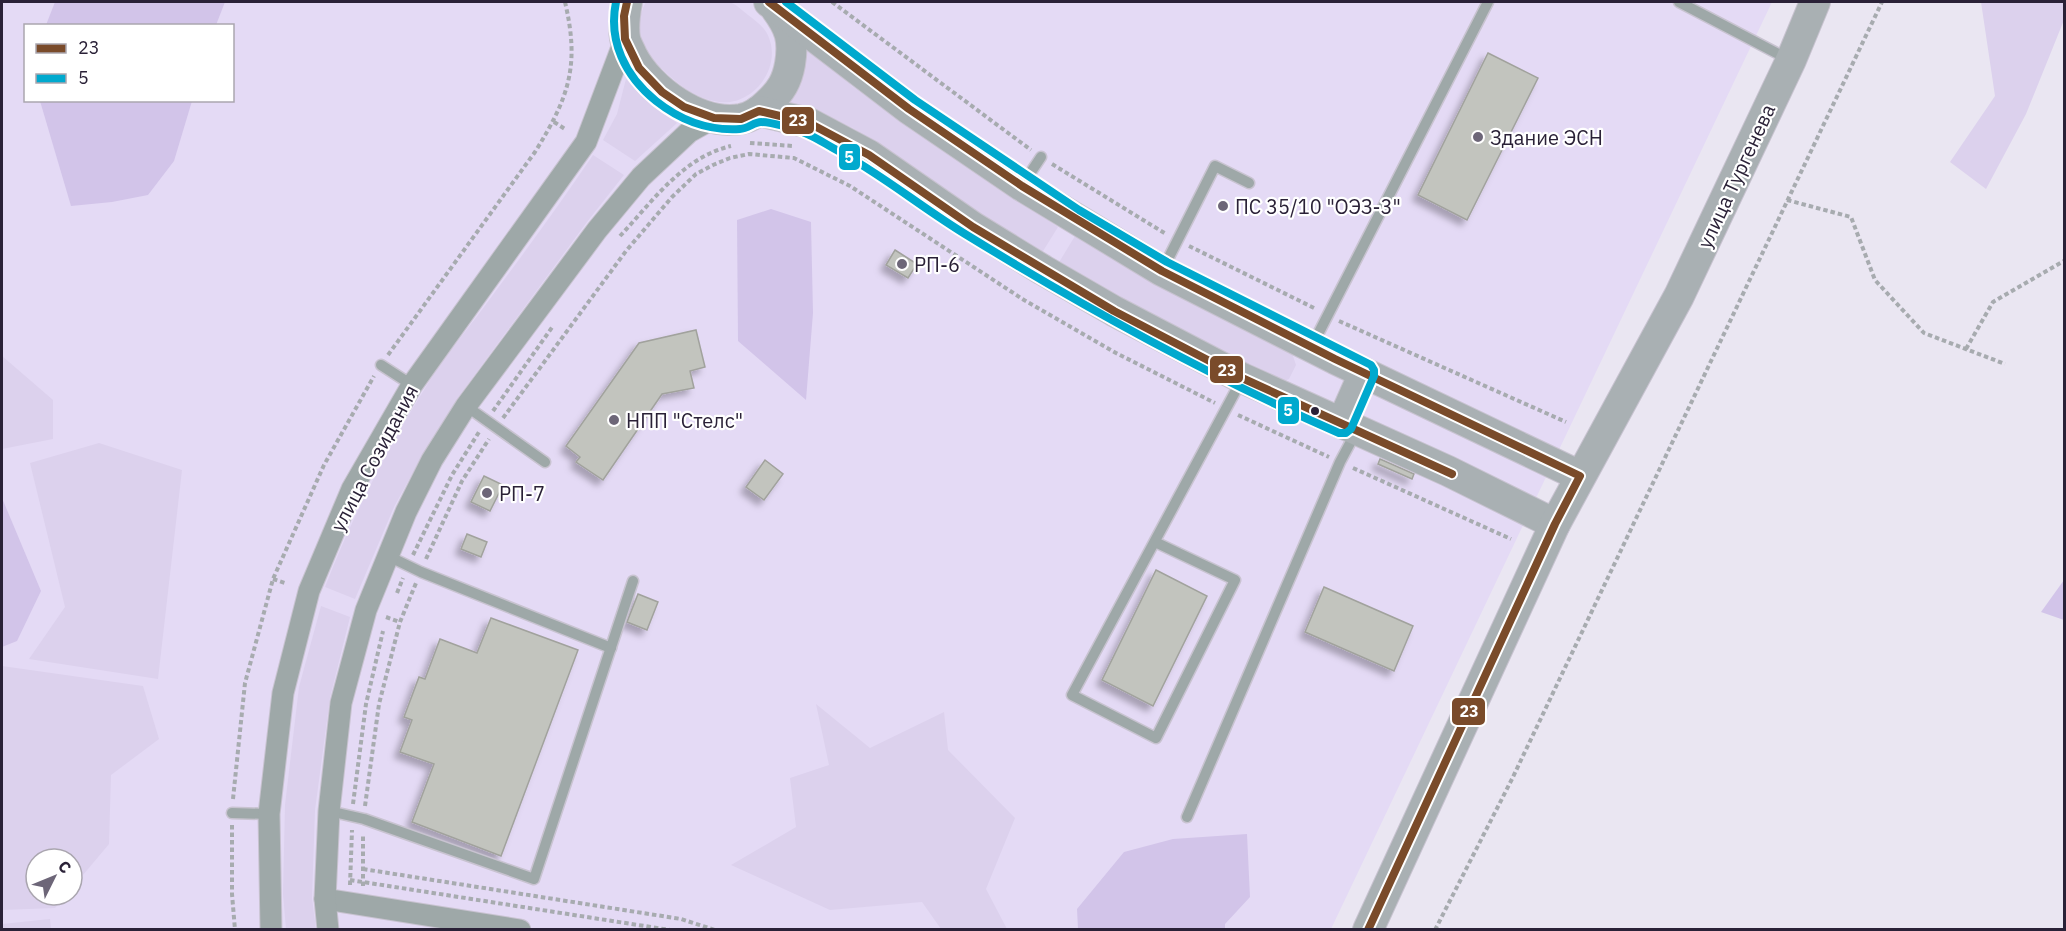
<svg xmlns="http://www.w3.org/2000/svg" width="2066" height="931" viewBox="0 0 2066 931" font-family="'IBM Plex Sans',sans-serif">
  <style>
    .built { fill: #e4daf5; fill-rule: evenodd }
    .green { fill: #dcd1ed }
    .forest { fill: #d2c4e9 }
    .building { fill: #c2c4be; stroke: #a1a29d; stroke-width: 1.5; filter: url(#shadow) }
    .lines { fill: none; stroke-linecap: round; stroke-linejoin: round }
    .lane-casing { stroke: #c8c3d0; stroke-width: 13 }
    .street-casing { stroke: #c8c3d0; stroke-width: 23 }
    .secondary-casing { stroke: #c8c3d0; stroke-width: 32 }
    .path { stroke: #a7abaf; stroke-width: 4; stroke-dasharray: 4.5 3; stroke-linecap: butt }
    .lane { stroke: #9ea8a8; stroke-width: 10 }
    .street { stroke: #9ea8a8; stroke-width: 21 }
    .secondary { stroke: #a9b0b3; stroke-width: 30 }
    .bus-1-casing { stroke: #fff; stroke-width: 12 }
    .bus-2-casing { stroke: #fff; stroke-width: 12 }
    .bus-1 { stroke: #7a4b2a; stroke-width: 8 }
    .bus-2 { stroke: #00a9ce; stroke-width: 8 }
    .poi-dot { fill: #6d6678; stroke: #fff; stroke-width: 2 }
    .bus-dot { fill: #2a2137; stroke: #fff; stroke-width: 2 }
    .labels { text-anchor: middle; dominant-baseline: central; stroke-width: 4.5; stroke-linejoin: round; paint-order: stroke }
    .poi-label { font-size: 20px; fill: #2a2137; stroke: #fff; text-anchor: start }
    .street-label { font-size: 20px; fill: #2a2137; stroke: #fff }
    .line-badge { stroke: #fff; stroke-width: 2 }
    .badge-label { font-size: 16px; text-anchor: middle; font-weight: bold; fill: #fff }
  </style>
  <defs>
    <filter id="shadow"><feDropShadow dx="-5.5" dy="5.5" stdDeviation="3" flood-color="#0004"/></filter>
  </defs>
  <rect width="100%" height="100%" fill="#eae6f2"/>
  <!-- built -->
  <path class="built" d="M2,2H1772L1331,929L2,930ZM26,26H232V100H26ZM36,859H72V895H36Z"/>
  <!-- green -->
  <g class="green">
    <path d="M646,2C666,2 686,2 706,2C713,2 723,0 729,2C735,3 743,11 748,15C756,21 766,28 769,38C782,71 749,110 714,101C690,96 671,78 654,61C639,44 635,21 646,2Z"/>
    <path d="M1981,2H2064V20L2026,114L1986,189L1950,162L1995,96Z"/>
    <path d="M806,45L852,86L905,124L1058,227L1040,256L979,217L853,128L815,111L788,103Z"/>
    <path d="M626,79L651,105L677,123L635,161L603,140L617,114Z"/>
    <path d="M593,155L624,175L587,222L457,399L423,454L394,507L355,599L325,587C353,514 389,446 430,380C446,355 466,331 484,307C521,257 558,207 593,155Z"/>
    <path d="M1075,236L1154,282L1292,353L1296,365L1289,379L1280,383L1058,264Z"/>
    <path d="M2,356L53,400V439L2,449Z"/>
    <path d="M99,443L182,470L158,679L29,659L65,607L30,463Z"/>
    <path d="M321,606L350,617L330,698L315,810L312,898L316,929H286L283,894L285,805L299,687Z"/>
    <path d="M2,666L143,686L159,739L111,775L109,844L72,888V859H36V895H66L55,908L2,910Z"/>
    <path d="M816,704L870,748L944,712L948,750L1015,818L986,889L1007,929H941L922,902L830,910L731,865L796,827L790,778L829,765Z"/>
    <path d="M50,919L51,929H2V924Z"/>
  </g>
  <!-- forest -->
  <g class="forest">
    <path d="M55,2H225L216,25H46Z"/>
    <path d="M40,101V100L192,101L174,161L148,195L112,202L71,206Z"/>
    <path d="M771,209L811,222L813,313L806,400L738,341L737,220Z"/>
    <path d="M2,498L41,591L17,641L2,647Z"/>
    <path d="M2064,580V620L2041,612Z"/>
    <path d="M1247,834L1250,897L1225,924V929H1078L1077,909L1124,852L1173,839Z"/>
  </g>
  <!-- building -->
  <g class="building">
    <path d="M1488,53L1538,78L1467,220L1418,195Z"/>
    <path d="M895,250L917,264L908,278L886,265Z"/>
    <path d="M696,330L705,367L690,371L694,388L662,394L603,480L576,462L580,457L566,446L639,343Z"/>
    <path d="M1380,459L1414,474L1412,479L1378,464Z"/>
    <path d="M765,460L783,474L764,500L746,487Z"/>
    <path d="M484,476L503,485L490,511L471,502Z"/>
    <path d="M467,534L487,542L481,557L461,549Z"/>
    <path d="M1156,570L1207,596L1153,706L1102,680Z"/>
    <path d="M1324,587L1413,626L1394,671L1305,632Z"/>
    <path d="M638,594L658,602L647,630L627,622Z"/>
    <path d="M491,618L578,650L501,856L412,822L434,764L400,752L412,720L404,717L419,677L425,679L440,639L477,653Z"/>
  </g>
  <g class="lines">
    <!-- lane casing -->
    <g class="lane-casing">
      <g id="lane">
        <path d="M1679,2L1790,60"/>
        <path d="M1023,184L1041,157"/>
        <path d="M1163,269L1215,166L1249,183"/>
        <path d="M1313,344L1488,2"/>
        <path d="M381,365L412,385"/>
        <path d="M466,406L545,462"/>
        <path d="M1155,542L1235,580L1156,738L1072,695L1242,379"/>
        <path d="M388,556L421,572L611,648"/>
        <path d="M329,811L364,819L534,879L633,581"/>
        <path d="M232,813L269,814"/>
        <path d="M1187,817L1340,462L1356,432"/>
      </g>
    </g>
    <!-- street casing -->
    <g class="street-casing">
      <g id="street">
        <path d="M325,899L520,930"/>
        <path d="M271,930L269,814L283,693L309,591L352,489L412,385L586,142L625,39"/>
        <path d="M328,930L325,899L329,811L341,703L366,610L406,512L432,460L466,406L597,230L641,177L689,132L714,118"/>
      </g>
    </g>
    <!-- secondary casing -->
    <g class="secondary-casing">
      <g id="secondary">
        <path d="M627,2C625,13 623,26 625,38C626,44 630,50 632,55C650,90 700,126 741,119C751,117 761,110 768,103C781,91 787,81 790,64C794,40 790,28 776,9"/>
        <path d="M769,2L909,109L1022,186L1162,271L1335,359L1580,476"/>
        <path d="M759,111L809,123L869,155L973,227L1043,270L1114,311L1242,378L1448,471L1555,524"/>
        <path d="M1342,423L1364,373"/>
        <path d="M1368,930L1555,524L1679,296L1791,60L1815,2"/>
      </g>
    </g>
    <!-- path -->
    <g class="path">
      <path d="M832,2L1031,150"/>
      <path d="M554,122L565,129"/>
      <path d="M750,143L793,146"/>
      <path d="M1052,164L1166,234"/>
      <path d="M1787,200L1851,217L1875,280L1924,333L2005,364"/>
      <path d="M620,236C652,202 683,157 731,146"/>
      <path d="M1189,246L1316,309"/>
      <path d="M1339,321L1566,422"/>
      <path d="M1966,349L1993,302L2064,261"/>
      <path d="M388,355L535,152C569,97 580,66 565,2"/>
      <path d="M493,411L553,326"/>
      <path d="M1238,415L1329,457"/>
      <path d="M503,418L626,251L672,197L696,174L713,165L730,158L749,154L794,158L850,186L1024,300L1116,353L1215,403"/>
      <path d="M1353,468L1511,539"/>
      <path d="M413,555L452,475L479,432"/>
      <path d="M426,559L462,481L489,439"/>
      <path d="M273,579L285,583"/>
      <path d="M397,593L403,578"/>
      <path d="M386,617L400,622"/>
      <path d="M233,799L245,683L273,579L324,465L374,376"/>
      <path d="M353,804L366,704L383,631"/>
      <path d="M365,806L379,704L400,622L416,583"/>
      <path d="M232,825V894L235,930"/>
      <path d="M363,869L681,919L715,930"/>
      <path d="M350,880L670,930"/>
      <path d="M350,885L352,830"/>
      <path d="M363,886V834"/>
      <path d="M1435,930L1512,779L1882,2"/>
    </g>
    <!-- lane -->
    <use href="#lane" class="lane"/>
    <!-- street -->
    <use href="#street" class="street"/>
    <!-- secondary -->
    <use href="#secondary" class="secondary"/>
    <!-- bus-1 casing -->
    <g class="bus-1-casing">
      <g id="bus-1">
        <path d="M627,2L624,16L625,39L639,68L662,92L684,107L714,118L741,119L759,111L809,123L869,155L973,227L1114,311L1242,378L1452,474"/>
        <path d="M769,2L909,109L1022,186L1162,271L1335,359L1580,476L1555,524L1368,930"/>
      </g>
    </g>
    <!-- bus-2 casing -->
    <g class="bus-2-casing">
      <path id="bus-2" d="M616,2C608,41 625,76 656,101C680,120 709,131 740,129C748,129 754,122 761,122C771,122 796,129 805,133C815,137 824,143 833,148C882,174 923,209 970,237C1089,310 1211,377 1339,433H1346L1351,429L1374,376V370L1371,365L1167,262L1079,210L915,100L786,2"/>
    </g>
    <!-- bus-1 -->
    <use href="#bus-1" class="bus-1"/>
    <!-- bus-2 -->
    <use href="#bus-2" class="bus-2"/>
  </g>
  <!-- markers -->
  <g class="poi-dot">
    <circle cx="1478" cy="137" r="6"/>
    <circle cx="1223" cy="206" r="6"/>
    <circle cx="902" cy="264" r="6"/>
    <circle cx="614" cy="420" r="6"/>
    <circle cx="487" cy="493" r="6"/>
  </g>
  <circle class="bus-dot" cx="1315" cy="411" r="5"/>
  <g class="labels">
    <!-- poi labels -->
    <g class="poi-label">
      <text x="1490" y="137">Здание ЭСН</text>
      <text x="1235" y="206">ПС 35/10 "ОЭЗ-3"</text>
      <text x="914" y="264">РП-6</text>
      <text x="626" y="420">НПП "Стелс"</text>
      <text x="499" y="493">РП-7</text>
    </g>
    <!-- street labels -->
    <g class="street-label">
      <text transform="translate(1736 176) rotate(-65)">улица Тургенева</text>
      <text transform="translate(374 458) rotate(-62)">улица Созидания</text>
    </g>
  </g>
  <g class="line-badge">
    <rect x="781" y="106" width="34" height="29" rx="6" fill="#7a4b2a"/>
    <rect x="838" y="143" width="23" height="28" rx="6" fill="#00a9ce"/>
    <rect x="1209" y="355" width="35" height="29" rx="6" fill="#7a4b2a"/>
    <rect x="1277" y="396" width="23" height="29" rx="6" fill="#00a9ce"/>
    <rect x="1451" y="697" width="35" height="29" rx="6" fill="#7a4b2a"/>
  </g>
  <g class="badge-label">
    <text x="798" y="126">23</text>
    <text x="849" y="163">5</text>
    <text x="1227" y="376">23</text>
    <text x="1288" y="416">5</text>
    <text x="1469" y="717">23</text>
  </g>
  <!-- border -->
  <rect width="2066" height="931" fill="none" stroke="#2a2137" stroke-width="6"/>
  <!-- legend -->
  <rect x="24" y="24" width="210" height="78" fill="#ffffff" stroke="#aaa6af" stroke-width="1.5"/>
  <rect x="36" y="44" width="30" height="9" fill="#7a4b2a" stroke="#aaa6af" stroke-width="1.5"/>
  <text x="78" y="54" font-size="18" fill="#2a2137">23</text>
  <rect x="36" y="74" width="30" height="9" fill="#00a9ce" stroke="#aaa6af" stroke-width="1.5"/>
  <text x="78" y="84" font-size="18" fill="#2a2137">5</text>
  <!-- north arrow -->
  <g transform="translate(54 877) rotate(47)"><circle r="28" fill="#ffffff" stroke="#aaa6af" stroke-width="1.5"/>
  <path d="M0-4.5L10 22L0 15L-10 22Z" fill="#6d6678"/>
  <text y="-9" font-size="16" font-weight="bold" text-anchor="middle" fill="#2a2137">С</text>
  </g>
</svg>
